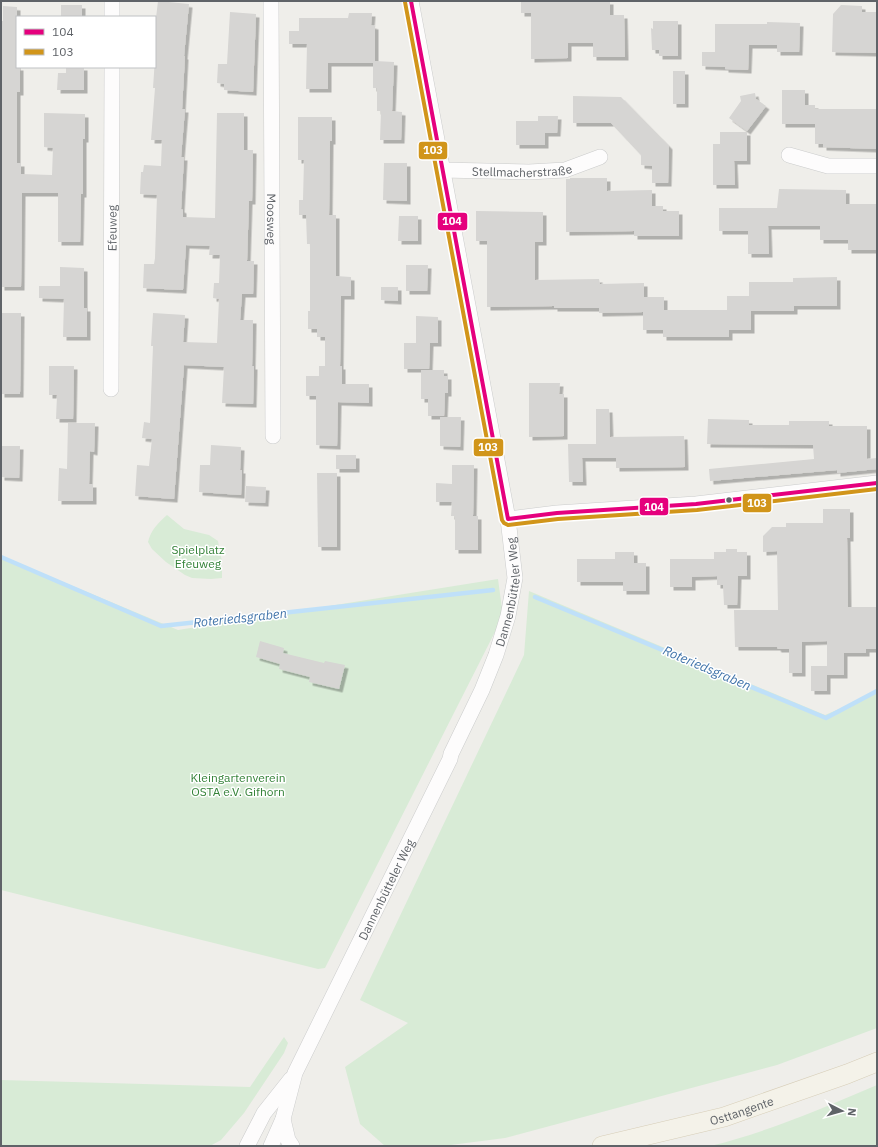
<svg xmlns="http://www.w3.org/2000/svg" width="878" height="1147" viewBox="0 0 878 1147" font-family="'IBM Plex Sans',sans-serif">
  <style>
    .green { fill: #d8ebd6 }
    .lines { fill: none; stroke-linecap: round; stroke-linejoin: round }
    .stream { stroke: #bfe0f9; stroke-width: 4.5 }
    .building { fill: #d6d5d3; filter: url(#shadow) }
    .minor-casing { stroke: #cbcccc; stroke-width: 16 }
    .major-casing { stroke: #d7ceb8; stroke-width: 20 }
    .minor { stroke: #fdfcfc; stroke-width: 15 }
    .major { stroke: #f4f2e9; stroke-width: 19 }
    .bus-1-casing { stroke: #fff; stroke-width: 7 }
    .bus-2-casing { stroke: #fff; stroke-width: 7 }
    .bus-1 { stroke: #e5007d; stroke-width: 4 }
    .bus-2 { stroke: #d1951a; stroke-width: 4 }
    .bus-dot { fill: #5f6368; stroke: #fff; stroke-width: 1.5 }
    .labels { text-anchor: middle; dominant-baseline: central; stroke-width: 3; stroke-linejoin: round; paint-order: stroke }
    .street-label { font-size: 12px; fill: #5f6368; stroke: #fff }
    .park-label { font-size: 12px; fill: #348238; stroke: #fff }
    .water-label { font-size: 13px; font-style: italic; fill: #4174aa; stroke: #fff }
    .line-badge { stroke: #fff; stroke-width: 1.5 }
    .badge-label { font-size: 11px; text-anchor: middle; font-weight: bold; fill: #fff }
  </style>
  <defs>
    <filter id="shadow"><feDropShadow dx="3.5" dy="3.5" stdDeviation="0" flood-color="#0004"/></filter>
  </defs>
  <rect width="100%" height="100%" fill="#efeeea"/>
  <!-- green -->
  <g class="green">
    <path d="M167,515L184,529L209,535L218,541L222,562V578L211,579L192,578L185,575L166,562L152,549L148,542C151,530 158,523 167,515Z"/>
    <path d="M1,556L178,630L498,579L503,616L325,968L318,969L1,890Z"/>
    <path d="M529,591L825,715L877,693V1028L777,1065L505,1138L443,1146H385L360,1124L345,1067L408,1023L360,1000L524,655Z"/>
    <path d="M284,1037L288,1043L284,1053L244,1113L221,1140L210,1146H1V1080L250,1087Z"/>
    <path d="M877,1085V1146H710C768,1132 823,1108 877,1085Z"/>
  </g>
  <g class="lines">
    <!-- stream -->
    <g class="stream">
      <path d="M1,557L161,626L493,590"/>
      <path d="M535,597L826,718L877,691"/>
    </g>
  </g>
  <!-- building -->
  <g class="building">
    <path d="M158,1L189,4L184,56H185L182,109H185L181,157H184L181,209L183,210V217L215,218L217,113H244V150H253L252,201H249L247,261H254L253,294H242L240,320H253L252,366H254L253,404L222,403L224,367L184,365L174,499L135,496L137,465L149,466L152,439L142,438L144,422L150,423L153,346H151L153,313L185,315L183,342L217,343L219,299L213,298L214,283H219L220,255H209L210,246L186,245L183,290L143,288L144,264H154L155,258L157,195L140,194L141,172H143L144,165L161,166L162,140H151L155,88H153L156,43L155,18H156Z"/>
    <path d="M521,1H610V15H624L625,57H593V43H568V58L531,59V13H521Z"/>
    <rect x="61" y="5" width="21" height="12"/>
    <path d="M841,5L862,6V12H877V53L832,52L833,14Z"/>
    <path d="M3,6L17,7V67H20V92H17V163H21V174L52,175L53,148L44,147V113L85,114V139H83V194H81L80,242H58V193H22L21,287H1V21H3Z"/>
    <path d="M230,12L256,14L253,92L224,90V84L217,83L218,64H227Z"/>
    <path d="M349,13H372L371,25L375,26V61L394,62L392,111L402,112L401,140H380L381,111H377V88H373V63H328V89H306L307,44H289V31H299V18H348Z"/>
    <path d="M653,21H678V56H659V50H652L651,28L653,29Z"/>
    <path d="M767,22L800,23L799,52H777V45H749L748,70L725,69V67L702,66V52H715V24H767Z"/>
    <path d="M66,67H84V90H57L58,73H66Z"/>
    <rect x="673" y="71" width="12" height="33"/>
    <path d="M782,90H805V105H815V109H877V149L823,147V144H815V124H782Z"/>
    <path d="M755,93L756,99L766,106L747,131L729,118L741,101L740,96Z"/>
    <path d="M573,96L621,97L669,146L668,183H652V166L641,165V155L611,123H573Z"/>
    <path d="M538,116H558L557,133H545V145H516V121H538Z"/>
    <path d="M298,117H332V141H330L329,215H336V276L351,277V296H341L340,366H342V384H369V403L338,402L337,446L316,445V396H306V376H319V366H325V337H317V329H308V311H310V244H307L306,215H299V200H303L304,160H298Z"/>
    <path d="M720,132H747V161H734L735,185H713V144H720Z"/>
    <path d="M384,163H407V201L383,200Z"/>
    <path d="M570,178H607V191L652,190V206H663V211H679V236H634V231L566,232V179H570Z"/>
    <path d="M779,189L846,190V204H877V250H848V240H820V226H768L769,254H748V231H719V208H777Z"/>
    <path d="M476,211L543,212V242H535V280L599,279L600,284L644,283V297H664V310H727V296H749V282H793V278L837,277V306H794V311H751V330H729V337H663V330H643V312L599,313V308H554V306L487,307V241H476Z"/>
    <path d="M399,216H418V241H398Z"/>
    <path d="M406,265H428L427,291H406Z"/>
    <path d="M60,267L84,268V308H87V337H63L64,299L39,298V286H60Z"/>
    <path d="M381,287H398V301L381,300Z"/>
    <path d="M1,313H21L20,394H1Z"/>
    <path d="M416,316L438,317V343H430L429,369H404V343H416Z"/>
    <path d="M49,366H74L73,419H56L57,395H49Z"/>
    <path d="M421,370H444V376H448V393H445L444,416H428V399H421Z"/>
    <path d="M529,383H560L559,394H564V436L529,437Z"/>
    <path d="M596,409H609L610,437L684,436L685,467L616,468V458H582L583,482H569L568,444H596Z"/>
    <path d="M440,417H461L460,447L440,446Z"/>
    <path d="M708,419L749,420V425H789V421H829V426H867V459L877,458V469L837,473V470L710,481L709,469L814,459L813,445L707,444Z"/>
    <path d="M68,423H95L94,452L90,451L89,484H93V501H58L59,468L67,469Z"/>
    <path d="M211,445L241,447L240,470H242L241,495L199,492L200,465H210Z"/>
    <path d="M1,446H20L19,478L1,477Z"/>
    <rect x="336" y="455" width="20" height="14"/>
    <path d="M452,465H474L473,516H478V550H455V516H451L452,502H436V483L452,484Z"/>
    <path d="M317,473H337V547H318Z"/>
    <path d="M246,486L266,487L265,503L245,502Z"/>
    <path d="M823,509H850V538H847L848,607H877V649H866V653H844V675H827V673V691H811V666H827V641L802,642V673H789V649H778L777,647H735L734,610H778L777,551L763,552V536L772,527H786V523H823Z"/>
    <path d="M726,549H737V552H747V576H738L737,605H724L723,585H717V576L692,577V587H670V559H714V552H726Z"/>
    <path d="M615,552H634V563H646V591H623V582H577V559H615Z"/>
    <path d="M260,641L284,648L283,653L324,663L325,661L345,665L339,689L309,682L310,677L279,669L280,664L256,657Z"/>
  </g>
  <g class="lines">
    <!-- minor casing -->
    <g class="minor-casing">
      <g id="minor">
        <path id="s1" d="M271,1L273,436"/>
        <path d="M112,17V1"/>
        <path d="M789,155L828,166H877"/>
        <path id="s2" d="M442,170L529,172L565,170L600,157"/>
        <path id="s3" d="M111,389L112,67"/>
        <path d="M508,519L557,513L696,504L877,483"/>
        <path d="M283,1119L288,1140L292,1146"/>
        <path d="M247,1146L264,1113L291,1079"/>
        <path id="s4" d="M271,1146L283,1119L295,1073L450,759L451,754L482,690L496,655L508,616L515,578L508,519L411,1"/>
      </g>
    </g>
    <!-- major casing -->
    <g class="major-casing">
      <g id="major">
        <path id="s5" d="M602,1146L724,1117L847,1074L877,1062"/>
      </g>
    </g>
    <!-- minor -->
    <use href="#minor" class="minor"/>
    <!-- major -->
    <use href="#major" class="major"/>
    <!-- bus-1 casing -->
    <g class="bus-1-casing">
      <path id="bus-1" d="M411,1L508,519L557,513L696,504L877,483"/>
    </g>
    <!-- bus-2 casing -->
    <g class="bus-2-casing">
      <path id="bus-2" d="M405,2L502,520L504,523L508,525L558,519L697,510L877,489"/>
    </g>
    <!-- bus-1 -->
    <use href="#bus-1" class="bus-1"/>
    <!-- bus-2 -->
    <use href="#bus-2" class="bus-2"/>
  </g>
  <!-- markers -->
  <circle class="bus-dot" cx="729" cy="500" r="3.5"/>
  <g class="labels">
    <!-- street labels -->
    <g class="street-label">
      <text stroke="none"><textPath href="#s2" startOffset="80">Stellmacherstraße</textPath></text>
      <text stroke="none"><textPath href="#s1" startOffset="218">Moosweg</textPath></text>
      <text stroke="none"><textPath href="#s3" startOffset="161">Efeuweg</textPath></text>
      <text stroke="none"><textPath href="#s4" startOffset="606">Dannenbütteler Weg</textPath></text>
      <text stroke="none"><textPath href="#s4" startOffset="282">Dannenbütteler Weg</textPath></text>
      <text stroke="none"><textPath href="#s5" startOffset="144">Osttangente</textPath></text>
    </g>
    <!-- park labels -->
    <g class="park-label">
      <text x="198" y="549">Spielplatz<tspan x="198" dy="14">Efeuweg</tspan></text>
      <text x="238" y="777">Kleingartenverein<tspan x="238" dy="14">OSTA e.V. Gifhorn</tspan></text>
    </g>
    <!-- water labels -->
    <g class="water-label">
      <text transform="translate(240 618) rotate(-6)">Roteriedsgraben</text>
      <text transform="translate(707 668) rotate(23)">Roteriedsgraben</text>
    </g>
  </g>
  <g class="line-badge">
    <rect x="418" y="141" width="30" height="19" rx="4" fill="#d1951a"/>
    <rect x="437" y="212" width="31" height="19" rx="4" fill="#e5007d"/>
    <rect x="473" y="438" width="31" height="19" rx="4" fill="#d1951a"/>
    <rect x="742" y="493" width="30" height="20" rx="4" fill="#d1951a"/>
    <rect x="639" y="497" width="30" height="19" rx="4" fill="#e5007d"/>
  </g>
  <g class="badge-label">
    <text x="433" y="154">103</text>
    <text x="452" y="225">104</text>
    <text x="488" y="451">103</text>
    <text x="757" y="507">103</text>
    <text x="654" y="511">104</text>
  </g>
  <!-- border -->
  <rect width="878" height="1147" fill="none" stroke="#5f6368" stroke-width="4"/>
  <!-- legend -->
  <rect x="16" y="16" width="140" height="52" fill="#ffffff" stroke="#bfc1c3"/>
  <rect x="24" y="29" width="20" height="6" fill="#e5007d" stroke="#bfc1c3"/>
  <text x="52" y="36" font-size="12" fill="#5f6368">104</text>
  <rect x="24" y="49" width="20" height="6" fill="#d1951a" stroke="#bfc1c3"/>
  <text x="52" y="56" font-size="12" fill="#5f6368">103</text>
  <!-- north arrow -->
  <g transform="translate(842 1111) rotate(96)" stroke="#ffffff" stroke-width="3" paint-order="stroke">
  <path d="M0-3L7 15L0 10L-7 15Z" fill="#5f6368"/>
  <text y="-6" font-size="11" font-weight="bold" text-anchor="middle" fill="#5f6368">N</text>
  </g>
</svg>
